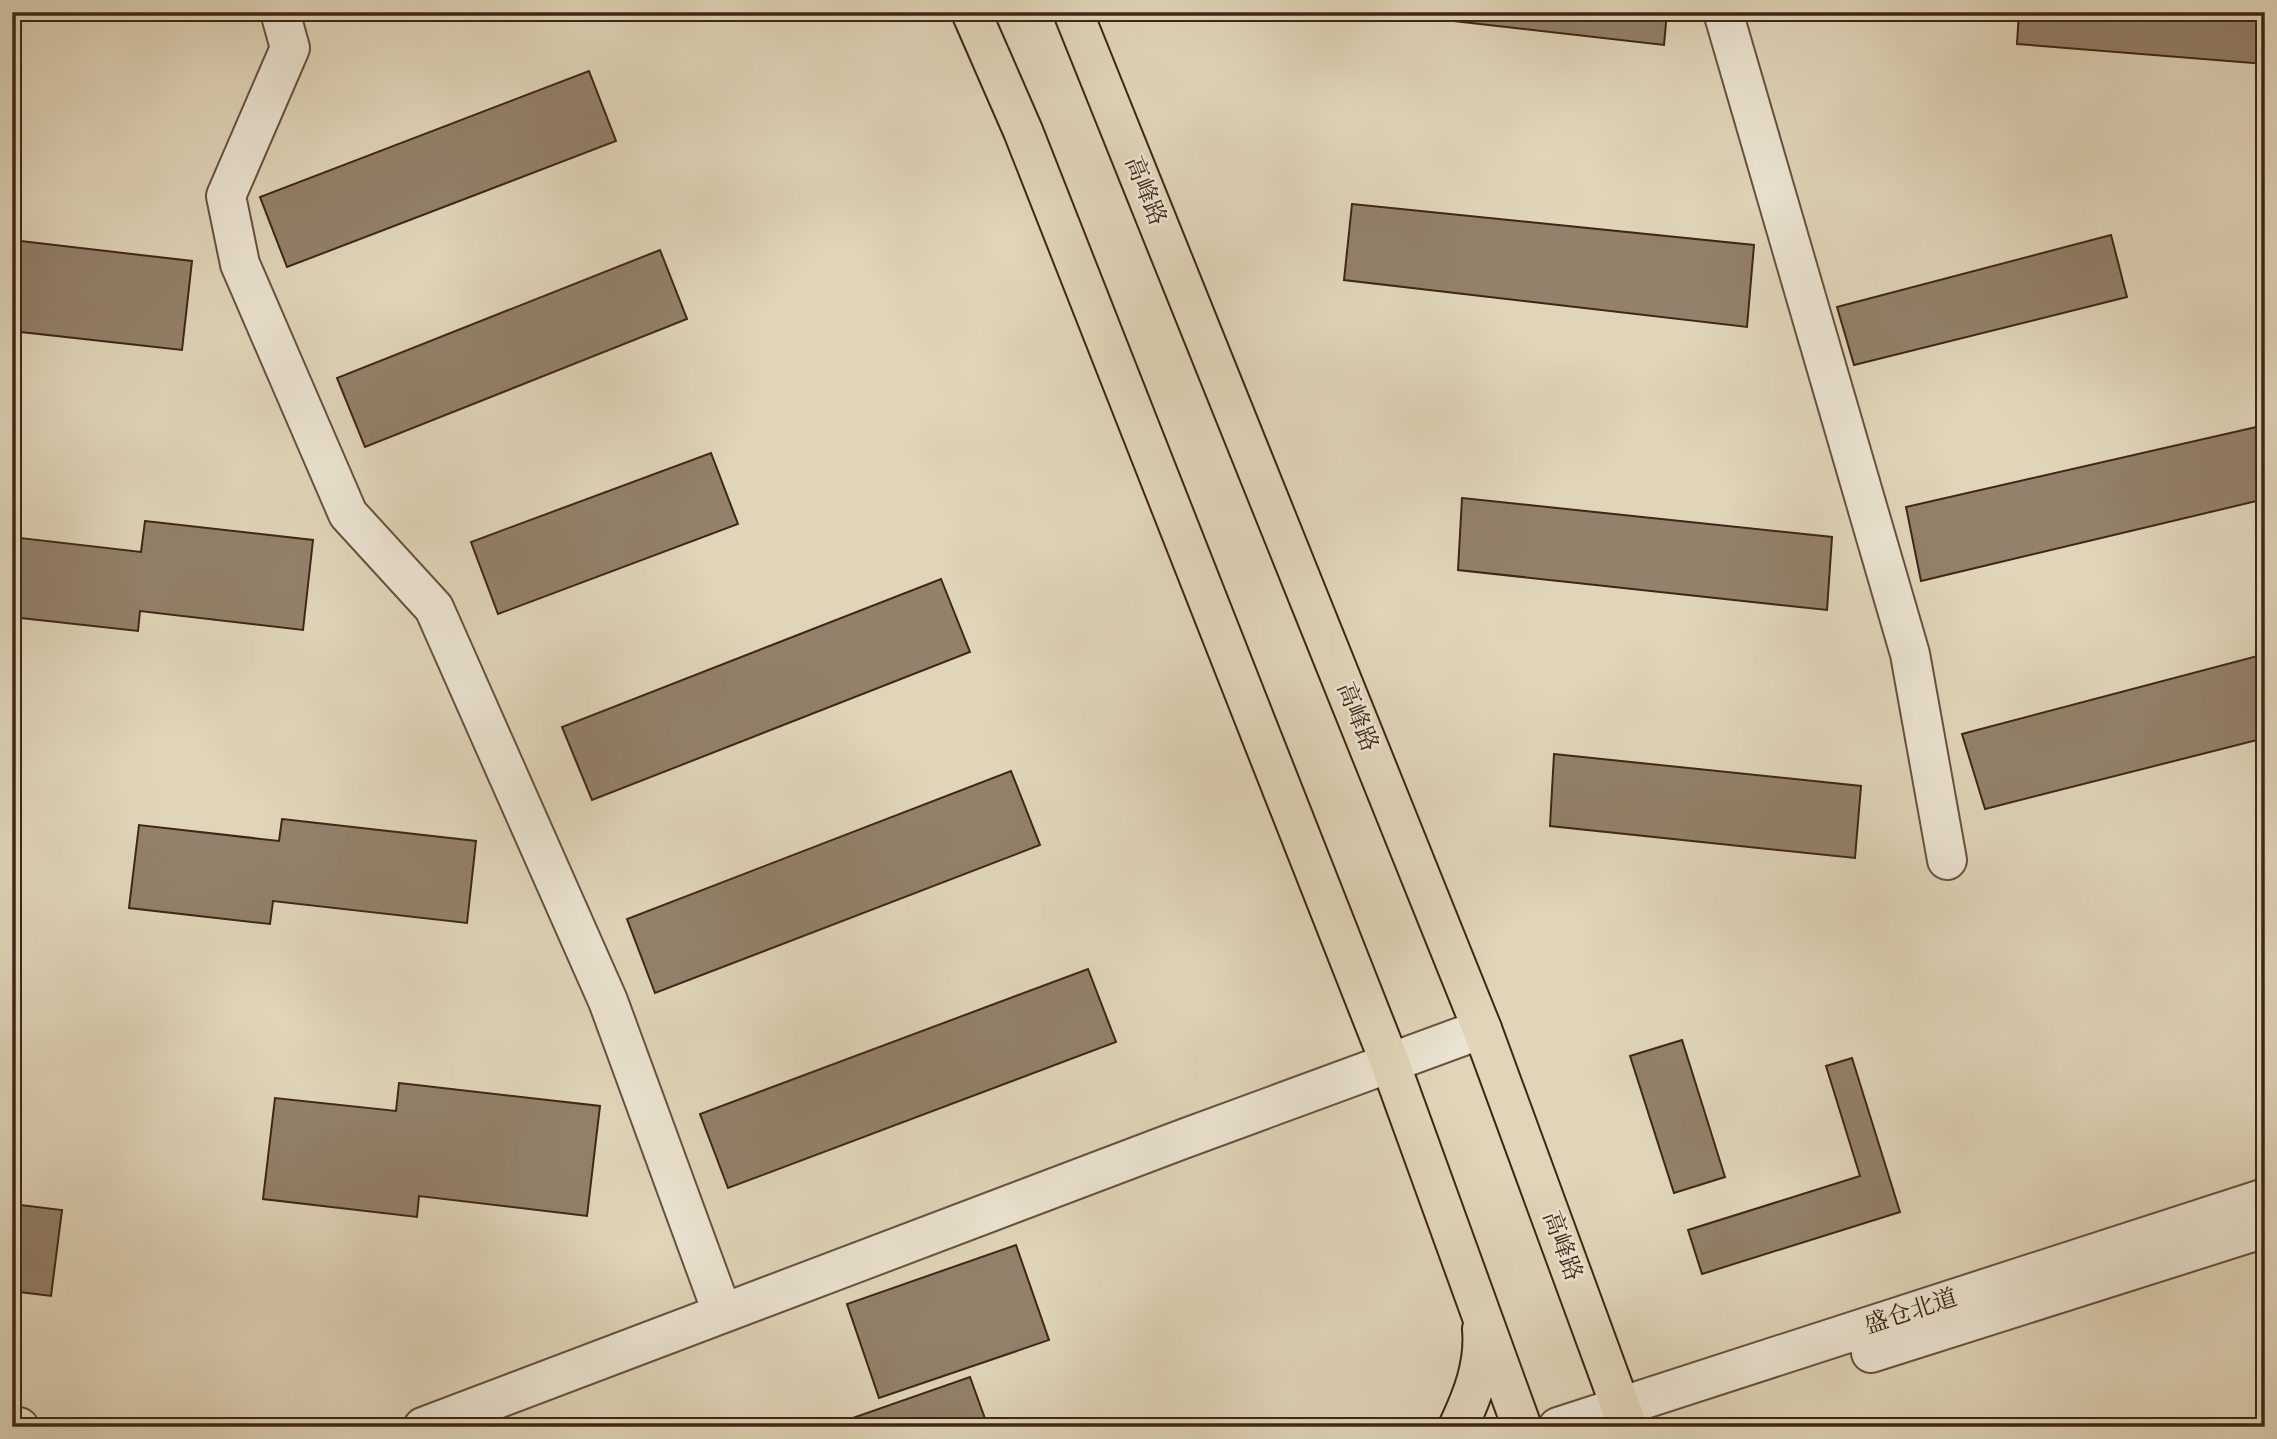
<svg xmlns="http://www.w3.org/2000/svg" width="2277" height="1439" viewBox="0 0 2277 1439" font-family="'Libre Bodoni','Noto Serif SC',serif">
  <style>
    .building { fill: #93816b; stroke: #3f2616; stroke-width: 2 }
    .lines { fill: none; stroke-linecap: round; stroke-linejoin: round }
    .minor-casing { stroke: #67523f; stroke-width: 42 }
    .major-casing { stroke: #3f2616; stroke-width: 42 }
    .minor { stroke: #ebe4d2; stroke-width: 38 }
    .major { stroke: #e0d5b9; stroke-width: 38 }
    .labels { text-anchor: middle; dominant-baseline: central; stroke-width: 5; stroke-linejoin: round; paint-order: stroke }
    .street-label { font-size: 24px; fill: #3f2616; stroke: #ebe4d2 }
  </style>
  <rect width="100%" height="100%" fill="#e0d5b9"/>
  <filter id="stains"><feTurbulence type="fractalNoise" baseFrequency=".00286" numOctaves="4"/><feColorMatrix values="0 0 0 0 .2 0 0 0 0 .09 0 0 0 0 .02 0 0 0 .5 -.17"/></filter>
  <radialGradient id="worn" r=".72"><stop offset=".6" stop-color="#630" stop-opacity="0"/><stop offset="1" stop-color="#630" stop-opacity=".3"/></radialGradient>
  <!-- building -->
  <g class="building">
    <path d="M1374,12H1667L1664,45Z"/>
    <path d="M2019,12H2265V64L2017,44Z"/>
    <path d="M589,71L616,141L287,267L260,197Z"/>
    <path d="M1352,204L1754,245L1747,327L1344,280Z"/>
    <path d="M2111,235L2127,297L1854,365L1837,307Z"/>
    <path d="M12,240L192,261L182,350L12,331Z"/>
    <path d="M660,250L687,319L365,447L337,378Z"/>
    <path d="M2265,425V499L1921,581L1906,507Z"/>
    <path d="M711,453L738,524L498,614L471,542Z"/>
    <path d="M1462,498L1832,537L1827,610L1458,570Z"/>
    <path d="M145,521L313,540L303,630L140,611L138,631L12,617V537L141,552Z"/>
    <path d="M941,579L970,652L592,800L562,727Z"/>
    <path d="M2265,654V738L1985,809L1962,734Z"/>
    <path d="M1554,754L1861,786L1855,858L1550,826Z"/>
    <path d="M1011,771L1040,845L655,993L627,919Z"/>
    <path d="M282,819L476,841L467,923L273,901L270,924L129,908L139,825L279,841Z"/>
    <path d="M1088,969L1116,1042L728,1188L700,1114Z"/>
    <path d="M1682,1040L1725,1177L1674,1193L1630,1056Z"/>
    <path d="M1852,1058L1900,1212L1702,1274L1688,1230L1860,1176L1826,1066Z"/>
    <path d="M399,1083L600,1106L587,1216L419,1196L417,1217L263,1199L275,1098L396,1111Z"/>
    <path d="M12,1204L62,1210L51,1296L12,1291Z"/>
    <path d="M1016,1245L1049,1340L879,1398L847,1304Z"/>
    <path d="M970,1377L988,1427H843L841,1422Z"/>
  </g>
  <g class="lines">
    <!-- minor casing -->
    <g class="minor-casing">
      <g id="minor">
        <path d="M280,12L290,48L226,196L240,264L348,514L434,608L608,1001L722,1312"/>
        <path d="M1723,12L1910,654L1947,860"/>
        <path d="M1871,1353L2265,1228"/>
        <path d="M12,1426L19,1427"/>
        <path d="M423,1427L1183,1139L1482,1029"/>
        <path d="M1558,1427L2265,1198"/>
      </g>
    </g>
    <!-- major casing -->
    <g class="major-casing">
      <g id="major">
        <path d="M971,12L1023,131L1390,1063L1522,1427"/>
        <path d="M1073,12L1482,1029L1628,1427"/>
        <path d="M1458,1427C1473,1395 1485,1364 1482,1329"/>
      </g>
    </g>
    <!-- minor -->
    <use href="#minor" class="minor"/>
    <!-- major -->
    <use href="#major" class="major"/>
  </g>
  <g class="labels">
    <!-- street labels -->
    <g class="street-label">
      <text transform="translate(1145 191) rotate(68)">高峰路</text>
      <text transform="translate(1357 717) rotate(68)">高峰路</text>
      <text transform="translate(1562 1246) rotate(70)">高峰路</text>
      <text transform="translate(1911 1312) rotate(-18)">盛仓北道</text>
    </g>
  </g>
  <!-- margin -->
  <rect width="2277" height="1439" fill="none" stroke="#e0d5b9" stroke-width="42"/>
  <rect x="14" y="14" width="2249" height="1411" fill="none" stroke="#3f2616" stroke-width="3.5"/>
  <rect x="21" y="21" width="2235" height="1397" fill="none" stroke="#3f2616" stroke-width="2"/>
  <rect width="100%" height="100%" filter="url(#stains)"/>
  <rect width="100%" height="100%" fill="url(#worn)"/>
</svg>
